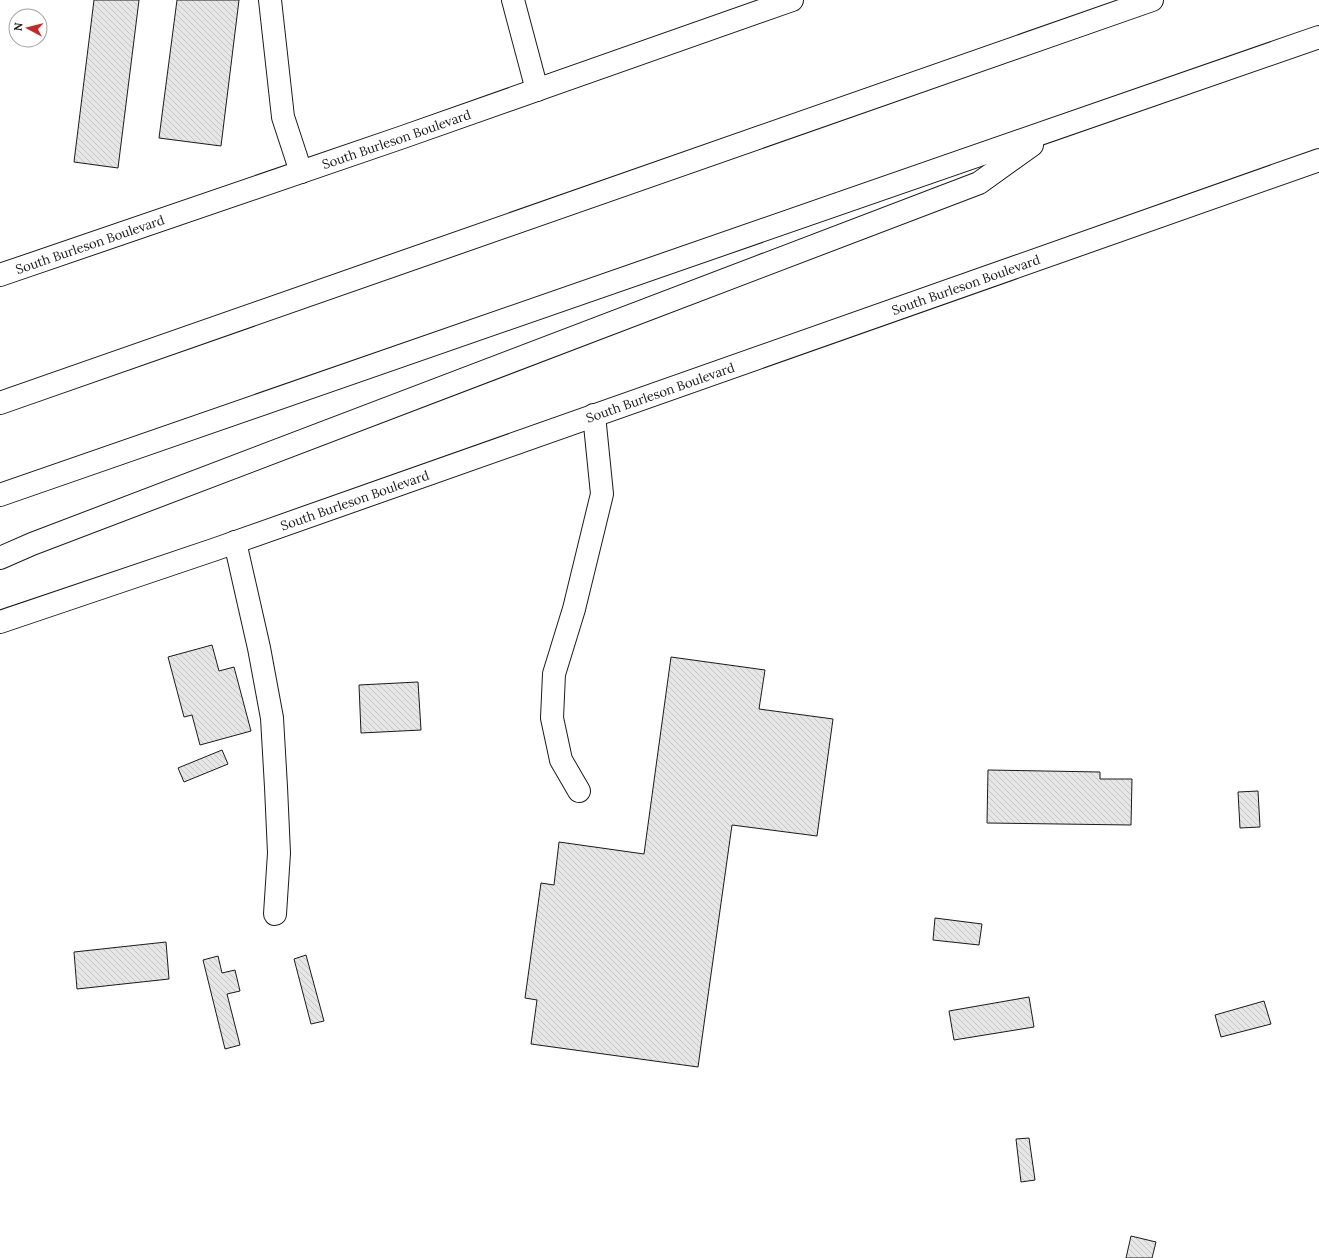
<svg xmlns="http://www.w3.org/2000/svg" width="1319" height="1258" viewBox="0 0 1319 1258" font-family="Lora,serif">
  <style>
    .building { fill: url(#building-back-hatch); stroke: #1a1a1a }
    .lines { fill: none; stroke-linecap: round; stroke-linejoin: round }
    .minor-casing { stroke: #1a1a1a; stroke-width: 24 }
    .major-casing { stroke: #1a1a1a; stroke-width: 24 }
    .highway-casing { stroke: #1a1a1a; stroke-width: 24 }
    .minor { stroke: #fff; stroke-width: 22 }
    .major { stroke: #fff; stroke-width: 22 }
    .highway { stroke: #fff; stroke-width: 22 }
    .labels { text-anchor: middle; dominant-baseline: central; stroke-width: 3; stroke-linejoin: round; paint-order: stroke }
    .street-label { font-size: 13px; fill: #1a1a1a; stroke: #fff }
  </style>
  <defs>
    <pattern id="building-back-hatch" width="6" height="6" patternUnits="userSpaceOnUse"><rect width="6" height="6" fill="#e6e6e6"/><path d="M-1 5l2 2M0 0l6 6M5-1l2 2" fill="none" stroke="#c5c5c5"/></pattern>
  </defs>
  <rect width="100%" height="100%" fill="#fff"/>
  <!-- building -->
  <g class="building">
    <path d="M94,0H139L118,168L74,162Z"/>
    <path d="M177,0H239L221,146L159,138Z"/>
    <path d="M212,645L219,671L234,667L251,731L200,745L192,715L184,717L168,657Z"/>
    <path d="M671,657L765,670L759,709L833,719L817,836L732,825L698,1067L531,1044L537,1000L525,998L541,883L554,885L559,842L644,854Z"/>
    <path d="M418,682L421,730L361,733L359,685Z"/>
    <path d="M222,750L228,764L184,782L178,768Z"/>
    <path d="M988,770L1100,772V779H1132L1131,825L987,823Z"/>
    <path d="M1258,791L1260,827L1240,828L1238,792Z"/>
    <path d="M935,918L982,924L979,945L933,940Z"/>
    <path d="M166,942L169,979L77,989L74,952Z"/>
    <path d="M306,955L324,1021L311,1024L294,959Z"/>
    <path d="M218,956L222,973L235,970L240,991L227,994L240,1045L225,1049L203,960Z"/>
    <path d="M1029,997L1034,1027L954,1040L949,1011Z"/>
    <path d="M1264,1001L1271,1024L1221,1037L1215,1015Z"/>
    <path d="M1029,1138L1035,1180L1021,1182L1016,1139Z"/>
    <path d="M1131,1236L1156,1242L1152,1258H1126Z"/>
  </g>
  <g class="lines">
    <!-- minor casing -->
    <g class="minor-casing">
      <g id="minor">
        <path d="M270,0L283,117L301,172"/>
        <path d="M513,0L537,90"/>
        <path d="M235,542L259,648L272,718L276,787L279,853L275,914"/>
        <path d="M579,791L561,760L552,718L554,674L574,609L602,494L594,415"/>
      </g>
    </g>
    <!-- major casing -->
    <g class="major-casing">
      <g id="major">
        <path id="s1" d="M0,275L403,137L792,0"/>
        <path id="s2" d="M0,622L216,549L1319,160"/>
      </g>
    </g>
    <!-- highway casing -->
    <g class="highway-casing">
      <g id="highway">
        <path d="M0,403L1152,0"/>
        <path d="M0,495L1319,37"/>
        <path d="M0,558L32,544L979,183L1032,145"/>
      </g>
    </g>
    <!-- minor -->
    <use href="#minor" class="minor"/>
    <!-- major -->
    <use href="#major" class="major"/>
    <!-- highway -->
    <use href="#highway" class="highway"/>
  </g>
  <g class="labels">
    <!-- street labels -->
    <g class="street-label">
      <text stroke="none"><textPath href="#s1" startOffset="419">South Burleson Boulevard</textPath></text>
      <text stroke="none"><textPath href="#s1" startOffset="95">South Burleson Boulevard</textPath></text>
      <text stroke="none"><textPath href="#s2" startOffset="1023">South Burleson Boulevard</textPath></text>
      <text stroke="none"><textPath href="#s2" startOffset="699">South Burleson Boulevard</textPath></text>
      <text stroke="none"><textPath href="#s2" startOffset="375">South Burleson Boulevard</textPath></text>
    </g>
  </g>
  <!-- north arrow -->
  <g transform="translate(28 28) rotate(277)"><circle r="19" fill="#ffffff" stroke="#a3a3a3"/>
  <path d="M0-3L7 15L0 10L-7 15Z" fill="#c62828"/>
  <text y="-6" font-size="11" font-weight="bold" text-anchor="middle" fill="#1a1a1a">N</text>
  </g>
</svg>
